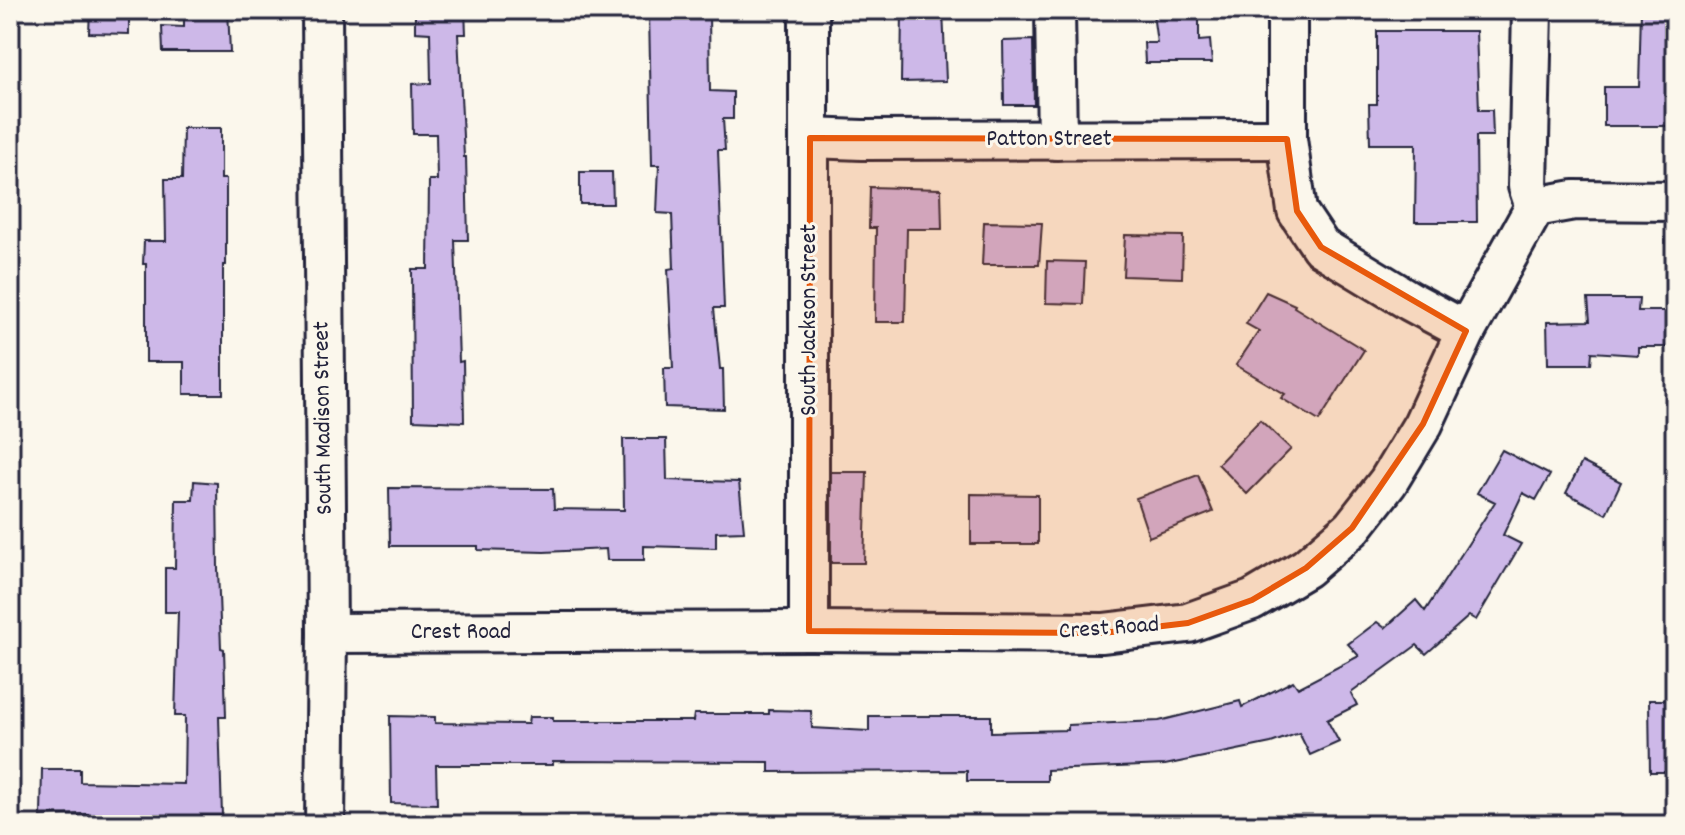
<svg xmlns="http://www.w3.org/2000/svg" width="1685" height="835" viewBox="0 0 1685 835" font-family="Dekko,sans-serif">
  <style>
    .building { fill: #cdb8e8; stroke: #22223b; stroke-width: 2 }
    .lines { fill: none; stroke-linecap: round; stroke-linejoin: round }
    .minor-casing { stroke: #22223b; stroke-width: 44 }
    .minor { stroke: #fbf7ec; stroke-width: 38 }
    .marked { fill: #e8590c; fill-opacity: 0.2; stroke: #e8590c; stroke-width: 6; stroke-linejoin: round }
    .labels { text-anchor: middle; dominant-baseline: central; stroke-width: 6; stroke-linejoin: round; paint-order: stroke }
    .street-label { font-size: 24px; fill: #22223b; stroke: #fbf7ec }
  </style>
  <rect width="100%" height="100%" fill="#fbf7ec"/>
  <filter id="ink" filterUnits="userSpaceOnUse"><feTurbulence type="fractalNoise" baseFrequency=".0125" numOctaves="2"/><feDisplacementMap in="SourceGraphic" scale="16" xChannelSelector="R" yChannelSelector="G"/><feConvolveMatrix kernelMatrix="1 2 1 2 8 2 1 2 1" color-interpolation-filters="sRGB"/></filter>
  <g filter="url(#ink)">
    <!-- building -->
    <g class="building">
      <path d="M90,10H129V34L89,33Z"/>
      <path d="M184,10H228L230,52H163L162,26L184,27Z"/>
      <path d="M415,10H465L466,34H458L464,157H466L468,240H455L459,362L463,361L464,422L413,420L412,269H428L429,180H437L436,134H413L412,84L431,83L430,33L415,32Z"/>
      <path d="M902,10H943L946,81L901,82Z"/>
      <path d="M1165,10H1199V41L1210,40L1212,63H1145L1144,43H1157L1153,14H1166Z"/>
      <path d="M1641,10H1675V126H1604V87H1639Z"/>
      <path d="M649,12H709L710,91L733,92V119H723L725,150H718L724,308H714L720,369H723L724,409L665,407L664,368H673L668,269L674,268L672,214L657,213L659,165H652Z"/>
      <path d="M1377,31H1476L1479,110H1492L1493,136H1476L1477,222H1415L1416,144H1370L1369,104H1377Z"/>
      <path d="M1033,40L1034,105H1004L1003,41Z"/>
      <path d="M183,128H221V179H226V265H223V394H184V362H146V264H143L144,241H166L165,179H182Z"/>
      <path d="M580,172H612L613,204H580Z"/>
      <path d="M870,187L941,189L942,229H907L905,322H875L876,228H869Z"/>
      <path d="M984,222L1042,223L1039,265H982Z"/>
      <path d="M1125,235L1183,236L1182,278L1123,276Z"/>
      <path d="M1047,261L1085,262L1083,304L1046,303Z"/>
      <path d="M1266,292L1295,305L1294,307L1364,350L1319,421L1281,398L1285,394L1236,365L1259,331L1246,324Z"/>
      <path d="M1588,299H1639L1638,311H1673L1674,347H1638V355L1592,352L1591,364H1548L1547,322L1590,321Z"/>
      <path d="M1260,420L1291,449L1247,494L1218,464Z"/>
      <path d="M623,439H666L667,480L739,482L744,531L716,532V548L644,546V560H607L606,549L544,552L478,550V546H390L389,488L553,489L554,509L624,510Z"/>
      <path d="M1502,450L1550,475L1536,500L1523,493L1503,535L1521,544L1476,620L1469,616L1426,654L1417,645L1351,693L1357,705L1327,720L1339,742L1310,755L1299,733L1271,743L1165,765L1047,770V781H967V771L769,772V762L553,761V765H436L437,804L391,803L390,716L435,717V723L528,724L529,717H553V721H693L694,714H769V710L811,711L812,728L869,731V716H991V732L1068,730V725L1159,721L1240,701L1242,707L1293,681L1298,688L1359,656L1348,644L1377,622L1385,628L1416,600L1425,611L1495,502L1477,493Z"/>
      <path d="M1582,462L1621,482L1606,514L1566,493Z"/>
      <path d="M831,472H867L864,563H831Z"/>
      <path d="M1198,475L1213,512L1149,537L1136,498Z"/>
      <path d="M194,481L217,483L218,569L221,648L224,649L226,717H219L222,816H141V818H88V814L41,816L42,769H80V782L184,784L185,716H175L178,612H165V568H175L176,500H193Z"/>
      <path d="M971,494L1038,495V544H971Z"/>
      <path d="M1649,700H1675V772H1650Z"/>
    </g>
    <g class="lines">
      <!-- minor casing -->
      <g class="minor-casing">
        <g id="minor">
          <path d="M322,10L327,633L325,825"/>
          <path d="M1055,10L1057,140"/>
          <path d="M1287,10V139L1297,211L1321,247L1410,301L1466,331"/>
          <path d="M1532,10L1528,186L1535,207"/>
          <path d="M810,138L862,140L1287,139"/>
          <path d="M809,631V10"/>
          <path d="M327,633L809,631L1103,633L1188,623L1252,600L1306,568L1352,528L1388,482L1423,424L1466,331L1535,207L1574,200L1675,201"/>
        </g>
      </g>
      <!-- minor -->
      <use href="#minor" class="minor"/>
    </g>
  </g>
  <!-- marked area -->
  <path class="marked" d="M810,138L1287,139L1297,211L1321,247L1466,331L1423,424L1352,528L1306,568L1252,600L1188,623L1103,633L809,631Z"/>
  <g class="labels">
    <!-- street labels -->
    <g class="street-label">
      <text x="1049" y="140">Patton Street</text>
      <text transform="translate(810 320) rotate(-90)">South Jackson Street</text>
      <text transform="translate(324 418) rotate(-91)">South Madison Street</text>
      <text transform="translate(1109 629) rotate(-4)">Crest Road</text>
      <text x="461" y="633">Crest Road</text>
    </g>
  </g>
  <!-- margin -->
  <rect width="1685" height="835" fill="none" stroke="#fbf7ec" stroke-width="40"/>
  <rect x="20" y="20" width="1645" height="795" fill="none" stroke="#22223b" stroke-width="3" filter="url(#ink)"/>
</svg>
